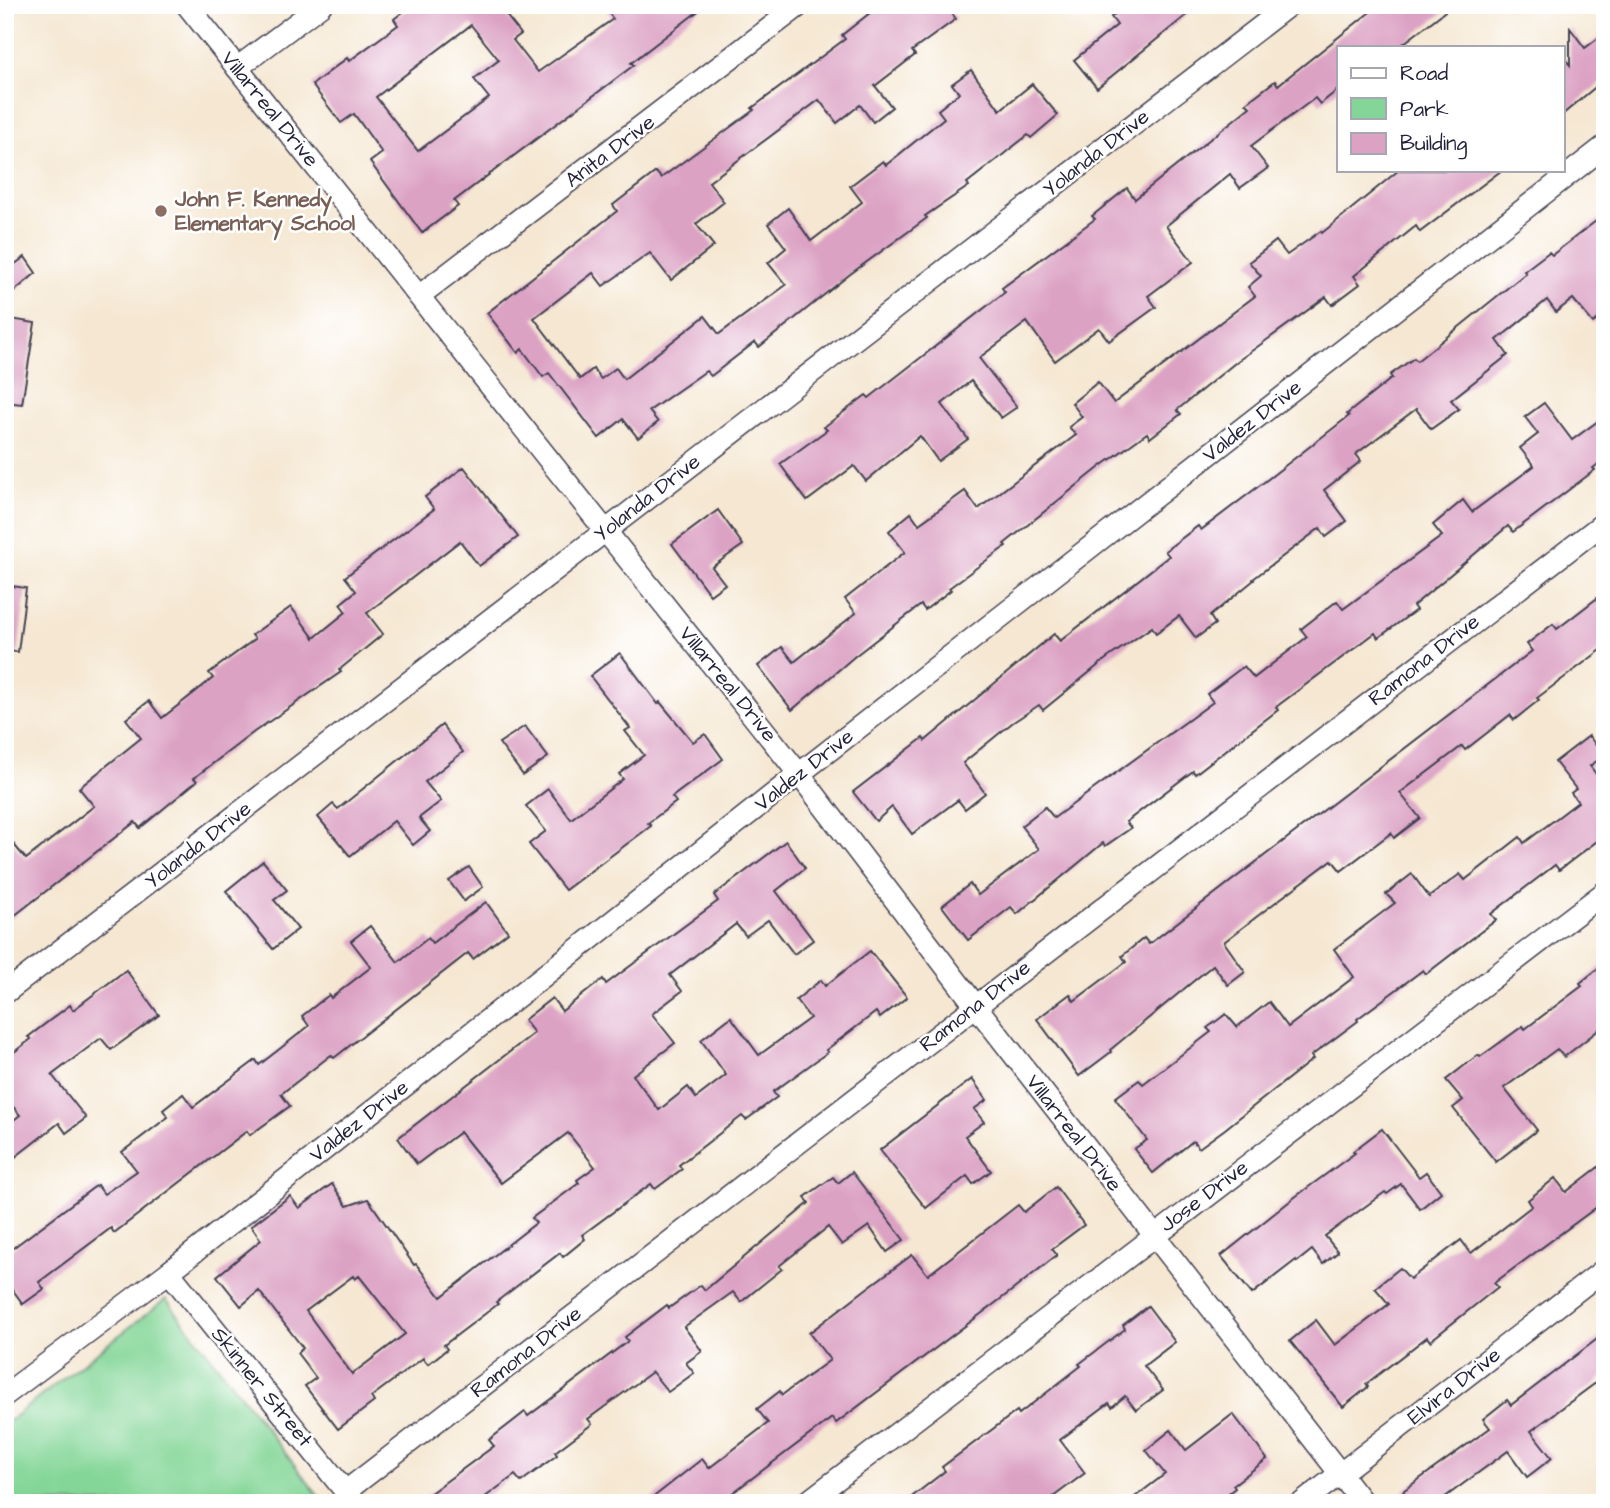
<svg xmlns="http://www.w3.org/2000/svg" width="1610" height="1508" viewBox="0 0 1610 1508" font-family="'Architects Daughter',sans-serif">
  <style>
    .green { fill: #83d697; stroke: #527c69; stroke-width: 2 }
    .building { fill: #dca2c4; fill-rule: evenodd }
    .lines { fill: none; stroke-linecap: round; stroke-linejoin: round }
    .minor-casing { stroke: #424052; stroke-width: 24 }
    .minor { stroke: #fff; stroke-width: 21 }
    .education-dot { fill: #8d6e63; stroke: #fff; stroke-width: 2.5 }
    .labels { text-anchor: middle; dominant-baseline: central; stroke-width: 5; stroke-linejoin: round; paint-order: stroke }
    .street-label { font-size: 21px; fill: #22223b; stroke: #fff }
    .education-label { font-size: 21px; font-weight: bold; fill: #785e54; stroke: #fff; text-anchor: start }
  </style>
  <rect width="100%" height="100%" fill="#fff"/>
  <filter id="ink" filterUnits="userSpaceOnUse"><feTurbulence type="fractalNoise" baseFrequency=".0143" numOctaves="2"/><feDisplacementMap in="SourceGraphic" scale="14" xChannelSelector="R" yChannelSelector="G"/><feConvolveMatrix kernelMatrix="1 2 1 2 8 2 1 2 1" color-interpolation-filters="sRGB"/></filter>
  <filter id="wash" filterUnits="userSpaceOnUse"><feTurbulence type="fractalNoise" baseFrequency=".00686" numOctaves="4" result="noise"/><feDisplacementMap in="SourceGraphic" scale="28" xChannelSelector="R" yChannelSelector="G"/><feGaussianBlur stdDeviation="1.57" result="paint"/><feColorMatrix in="noise" values="0 0 0 0 0 0 0 0 0 0 0 0 0 0 0 0 0 1.4 0 .05"/><feComposite in="paint" operator="in"/></filter>
  <g filter="url(#wash)">
    <rect width="100%" height="100%" fill="#f5e7d1"/>
    <!-- green -->
    <path class="green" d="M166,1299L324,1503H5V1424Z"/>
    <g id="blocks">
      <!-- building -->
      <g class="building">
        <path d="M412,5H498L521,34L513,40L538,72L613,19L603,5H706L631,63L634,65L454,201L458,206L422,233L370,162L382,153L354,114L341,123L312,85L347,58L349,61L398,25L394,19ZM471,25L499,60L474,79L489,98L418,151L376,97Z"/>
        <path d="M880,5H946L956,19L912,51L915,55L875,86L892,107L873,122L860,105L837,123L819,100L709,182L724,202L696,224L714,246L671,280L650,253L603,286L593,273L534,318L580,379L593,369L601,379L616,368L624,379L705,316L719,334L786,285L768,263L786,248L768,224L788,208L811,241L862,202L850,186L883,161L886,165L944,118L938,110L959,93L952,84L971,70L1000,110L1032,84L1058,115L1031,138L1028,135L967,183L969,186L925,216L927,218L849,275L759,347L755,342L711,376L706,371L649,411L658,422L638,438L623,419L599,438L549,373L543,377L522,349L518,353L487,313L617,211L613,205L656,172L661,178L754,110L752,108L845,39L842,35Z"/>
        <path d="M1126,5H1199L1097,88L1074,60L1117,25L1111,17Z"/>
        <path d="M1379,5H1453L1399,47H1339V89L1320,104L1315,98L1251,146L1268,168L1240,188L1230,174L1166,226L1193,262L1148,296L1156,307L1109,341L1099,328L1055,361L1027,322L979,358L1017,407L1001,418L971,381L942,404L968,439L938,461L920,436L866,481L854,466L807,501L780,464L827,430L824,427L866,395L869,398L1005,292L1002,288L1095,219L1092,216L1127,188L1135,199L1250,107L1246,103L1275,81L1278,85Z"/>
        <path d="M1570,28L1585,48L1605,33V79L1563,114V57L1570,65Z"/>
        <path d="M1399,170H1502L1420,232L1416,226L1354,276L1360,284L1332,305L1326,297L1235,363L1177,410L1181,414L1150,438L1147,433L1100,467L1004,544L1006,546L949,588L951,590L925,610L921,605L855,656L792,710L758,666L782,647L794,662L856,613L845,599L905,552L889,531L911,513L919,524L965,491L978,509L1076,435L1069,427L1082,417L1072,403L1098,382L1114,403L1255,296L1248,287L1261,276L1249,262L1276,241L1287,255L1321,231L1322,233Z"/>
        <path d="M1605,214V314L1593,323L1573,299L1556,312L1547,300L1497,340L1508,355L1451,400L1459,409L1431,429L1416,409L1356,454L1361,461L1324,490L1347,521L1326,537L1320,528L1253,579L1254,580L1210,616L1215,624L1196,638L1179,616L1156,633L1152,627L1106,659L1043,710L1039,705L1012,723L963,763L985,793L965,809L958,800L912,834L892,807L876,821L853,792L923,738L925,741L1054,634L1060,641L1169,556L1165,551L1198,526L1201,530L1259,486L1349,416L1347,414L1392,378L1390,375L1414,358L1417,361L1526,273L1524,271L1549,252L1552,255Z"/>
        <path d="M25,257L36,273L5,299V271Z"/>
        <path d="M5,318L35,323L22,404L5,402Z"/>
        <path d="M1544,403L1572,440L1605,416V459L1593,468L1595,470L1513,532L1508,526L1413,606L1416,610L1378,638L1375,633L1276,707L1278,710L1195,774L1193,771L1126,822L1131,828L1105,846L1103,843L1017,914L1011,907L968,940L942,906L970,884L978,895L1039,849L1021,826L1045,807L1054,818L1213,702L1207,694L1244,666L1254,678L1307,637L1301,629L1337,601L1343,609L1442,536L1433,525L1463,500L1472,512L1534,466L1520,448L1538,434L1525,417Z"/>
        <path d="M464,467L518,537L479,566L460,541L367,613L383,634L339,670L341,672L254,732L194,778L197,781L140,828L135,822L5,923V834L26,859L94,806L79,788L141,738L126,719L149,701L162,718L213,678L209,673L255,639L252,635L291,607L314,638L346,612L340,604L356,591L345,577L434,509L425,497Z"/>
        <path d="M718,510L743,545L712,567L725,584L710,595L672,544Z"/>
        <path d="M5,585L26,588L18,652L5,651Z"/>
        <path d="M1605,592V647L1537,698L1539,700L1514,720L1510,715L1465,750L1462,746L1400,793L1420,818L1394,838L1391,833L1341,871L1332,860L1268,908L1224,942L1245,972L1228,985L1213,965L1110,1050L1111,1052L1079,1076L1037,1019L1070,994L1074,1001L1126,962L1122,956L1144,938L1149,944L1532,651L1527,644L1553,624L1557,629Z"/>
        <path d="M620,653L658,704L660,702L693,742L705,734L723,759L672,797L676,802L648,823L651,826L565,890L529,844L546,831L526,806L548,789L571,819L623,779L619,774L644,755L625,731L630,728L590,676Z"/>
        <path d="M442,725L463,752L425,782L441,801L419,818L430,831L413,845L394,821L350,856L318,817L333,804L338,809Z"/>
        <path d="M525,726L548,757L523,775L499,743Z"/>
        <path d="M1589,736L1604,756L1590,766L1605,786V835L1559,870L1555,865L1491,914L1496,920L1426,974L1423,970L1357,1019L1358,1021L1311,1056L1313,1059L1225,1129L1199,1148L1193,1141L1153,1173L1134,1149L1147,1140L1115,1098L1139,1080L1143,1084L1211,1032L1207,1028L1226,1014L1237,1027L1269,1002L1288,1027L1354,977L1334,949L1395,903L1386,894L1412,874L1429,897L1460,874L1465,880L1520,837L1524,843L1578,802L1571,793L1576,789L1555,762Z"/>
        <path d="M786,841L805,868L776,891L813,940L794,954L768,920L746,936L736,924L670,975L682,991L652,1014L675,1043L633,1075L659,1110L688,1087L696,1098L726,1075L701,1040L731,1017L759,1055L810,1018L796,1000L821,980L825,986L870,951L907,997L880,1018L876,1012L826,1050L828,1052L773,1092L777,1097L746,1120L742,1116L679,1165L682,1169L655,1189L651,1184L582,1235L585,1239L563,1257L560,1253L496,1302L498,1304L444,1345L447,1349L428,1364L423,1358L371,1397L374,1402L338,1429L305,1386L316,1378L297,1353L303,1348L259,1291L241,1306L217,1276L261,1240L251,1226L290,1196L299,1208L332,1184L347,1206L368,1199L414,1265L416,1264L441,1297L536,1223L532,1218L579,1183L577,1180L595,1167L568,1133L501,1183L460,1132L417,1164L398,1138L534,1033L524,1020L552,998L562,1011L603,979L606,984L718,901L714,895ZM353,1276L355,1279L359,1276L405,1334L352,1374L306,1311Z"/>
        <path d="M263,861L287,890L274,900L298,929L273,949L226,891Z"/>
        <path d="M469,867L483,887L464,901L449,881Z"/>
        <path d="M486,902L508,932L473,959L468,953L334,1058L331,1055L281,1094L290,1106L250,1135L247,1131L114,1233L111,1228L39,1282L44,1289L23,1304L5,1279V1254L97,1185L104,1194L137,1171L122,1152L168,1117L163,1110L183,1094L193,1107L256,1060L259,1065L309,1026L302,1016L329,995L331,998L371,967L351,941L370,926L398,962L428,938L432,943Z"/>
        <path d="M1605,963V1025L1564,1057L1557,1049L1504,1088L1537,1130L1496,1162L1453,1108L1463,1100L1446,1080L1478,1055L1480,1057L1523,1026L1525,1029L1582,986L1580,983Z"/>
        <path d="M126,970L159,1015L111,1050L101,1038L52,1075L86,1118L66,1133L59,1123L5,1165V1127L20,1115L5,1097V1059L31,1039L28,1037L70,1005L73,1010Z"/>
        <path d="M972,1079L987,1100L974,1109L984,1122L965,1136L991,1171L973,1184L967,1176L926,1208L880,1150Z"/>
        <path d="M1382,1129L1419,1177L1426,1172L1441,1192L1420,1209L1401,1184L1387,1194L1385,1192L1325,1236L1338,1252L1323,1264L1312,1250L1297,1262L1296,1260L1252,1294L1221,1256L1295,1197L1355,1153L1353,1151Z"/>
        <path d="M1605,1162V1201L1494,1283L1498,1287L1430,1341L1427,1337L1366,1384L1368,1387L1343,1407L1290,1341L1316,1320L1335,1345L1389,1304L1375,1288L1400,1268L1410,1279L1461,1240L1471,1253L1532,1206L1528,1200L1555,1178L1566,1192Z"/>
        <path d="M852,1172L904,1240L887,1252L869,1226L842,1245L828,1227L779,1266L782,1269L741,1302L733,1292L684,1327L702,1351L686,1363L694,1373L668,1392L652,1372L588,1419L592,1424L555,1452L557,1455L521,1482L515,1475L477,1503H417L494,1446L489,1440L525,1412L528,1416L628,1341L625,1337L667,1305L669,1308L701,1285L705,1290L809,1203L805,1197L833,1177L838,1183Z"/>
        <path d="M1056,1187L1084,1225L1052,1249L1057,1255L1014,1289L836,1423L832,1418L719,1503H646L702,1459L709,1468L768,1423L757,1409L780,1391L782,1395L830,1360L809,1333L866,1289L912,1255L928,1275L1018,1205L1024,1212Z"/>
        <path d="M1148,1306L1175,1342L1144,1366L1163,1390L1136,1410L1125,1396L1112,1407L1109,1403L1060,1440L1085,1473L1045,1503H904L945,1471L942,1467L1017,1411L1019,1414L1081,1366L1079,1364L1125,1329L1123,1325Z"/>
        <path d="M1605,1333V1376L1531,1431L1552,1458L1527,1477L1508,1451L1437,1503H1412L1403,1491L1490,1428L1483,1419L1507,1400L1511,1405Z"/>
        <path d="M1233,1414L1267,1459L1233,1485L1235,1488L1216,1503H1127L1165,1474L1146,1450L1171,1430L1186,1450Z"/>
      </g>
    </g>
  </g>
  <g filter="url(#ink)">
    <use href="#blocks" fill-opacity="0" stroke="#424052" stroke-width="2"/>
    <g class="lines">
      <!-- minor casing -->
      <g class="minor-casing">
        <g id="minor">
          <path d="M187,5L799,774L975,1005L1363,1503"/>
          <path d="M237,68L321,5"/>
          <path d="M419,296L800,5"/>
          <path d="M5,993L1289,5"/>
          <path d="M169,1272L353,1501"/>
          <path d="M5,1395L169,1272L799,774L1605,146"/>
          <path d="M346,1491L1605,522"/>
          <path d="M806,1503L1605,892"/>
          <path d="M1302,1503L1605,1269"/>
        </g>
      </g>
      <!-- minor -->
      <use href="#minor" class="minor"/>
    </g>
  </g>
  <!-- markers -->
  <circle class="education-dot" cx="161" cy="211" r="7"/>
  <g class="labels">
    <!-- street labels -->
    <g class="street-label">
      <text transform="translate(270 109) rotate(51)">Villarreal Drive</text>
      <text transform="translate(610 151) rotate(-37)">Anita Drive</text>
      <text transform="translate(1096 153) rotate(-38)">Yolanda Drive</text>
      <text transform="translate(1252 421) rotate(-38)">Valdez Drive</text>
      <text transform="translate(647 498) rotate(-38)">Yolanda Drive</text>
      <text transform="translate(1424 660) rotate(-38)">Ramona Drive</text>
      <text transform="translate(728 684) rotate(51)">Villarreal Drive</text>
      <text transform="translate(804 770) rotate(-38)">Valdez Drive</text>
      <text transform="translate(198 845) rotate(-38)">Yolanda Drive</text>
      <text transform="translate(975 1006) rotate(-38)">Ramona Drive</text>
      <text transform="translate(359 1121) rotate(-38)">Valdez Drive</text>
      <text transform="translate(1074 1133) rotate(52)">Villarreal Drive</text>
      <text transform="translate(1204 1196) rotate(-37)">Jose Drive</text>
      <text transform="translate(526 1352) rotate(-38)">Ramona Drive</text>
      <text transform="translate(1454 1386) rotate(-38)">Elvira Drive</text>
      <text transform="translate(262 1387) rotate(51)">Skinner Street</text>
    </g>
    <!-- education labels -->
    <g class="education-label">
      <text x="175" y="199">John F. Kennedy<tspan x="175" dy="24">Elementary School</tspan></text>
    </g>
  </g>
  <!-- margin -->
  <rect width="1610" height="1508" fill="none" stroke="#fff" stroke-width="28"/>
  <!-- legend -->
  <rect x="1337" y="46" width="228" height="126" fill="#ffffff" stroke="#a7a7b1" stroke-width="2"/>
  <rect x="1351" y="68" width="35" height="10" fill="#ffffff" stroke="#a7a7b1" stroke-width="2"/>
  <text x="1400" y="80" font-size="21" fill="#22223b">Road</text>
  <rect x="1351" y="98" width="35" height="21" fill="#83d697" stroke="#a7a7b1" stroke-width="2"/>
  <text x="1400" y="116" font-size="21" fill="#22223b">Park</text>
  <rect x="1351" y="133" width="35" height="21" fill="#dca2c4" stroke="#a7a7b1" stroke-width="2"/>
  <text x="1400" y="150" font-size="21" fill="#22223b">Building</text>
</svg>
